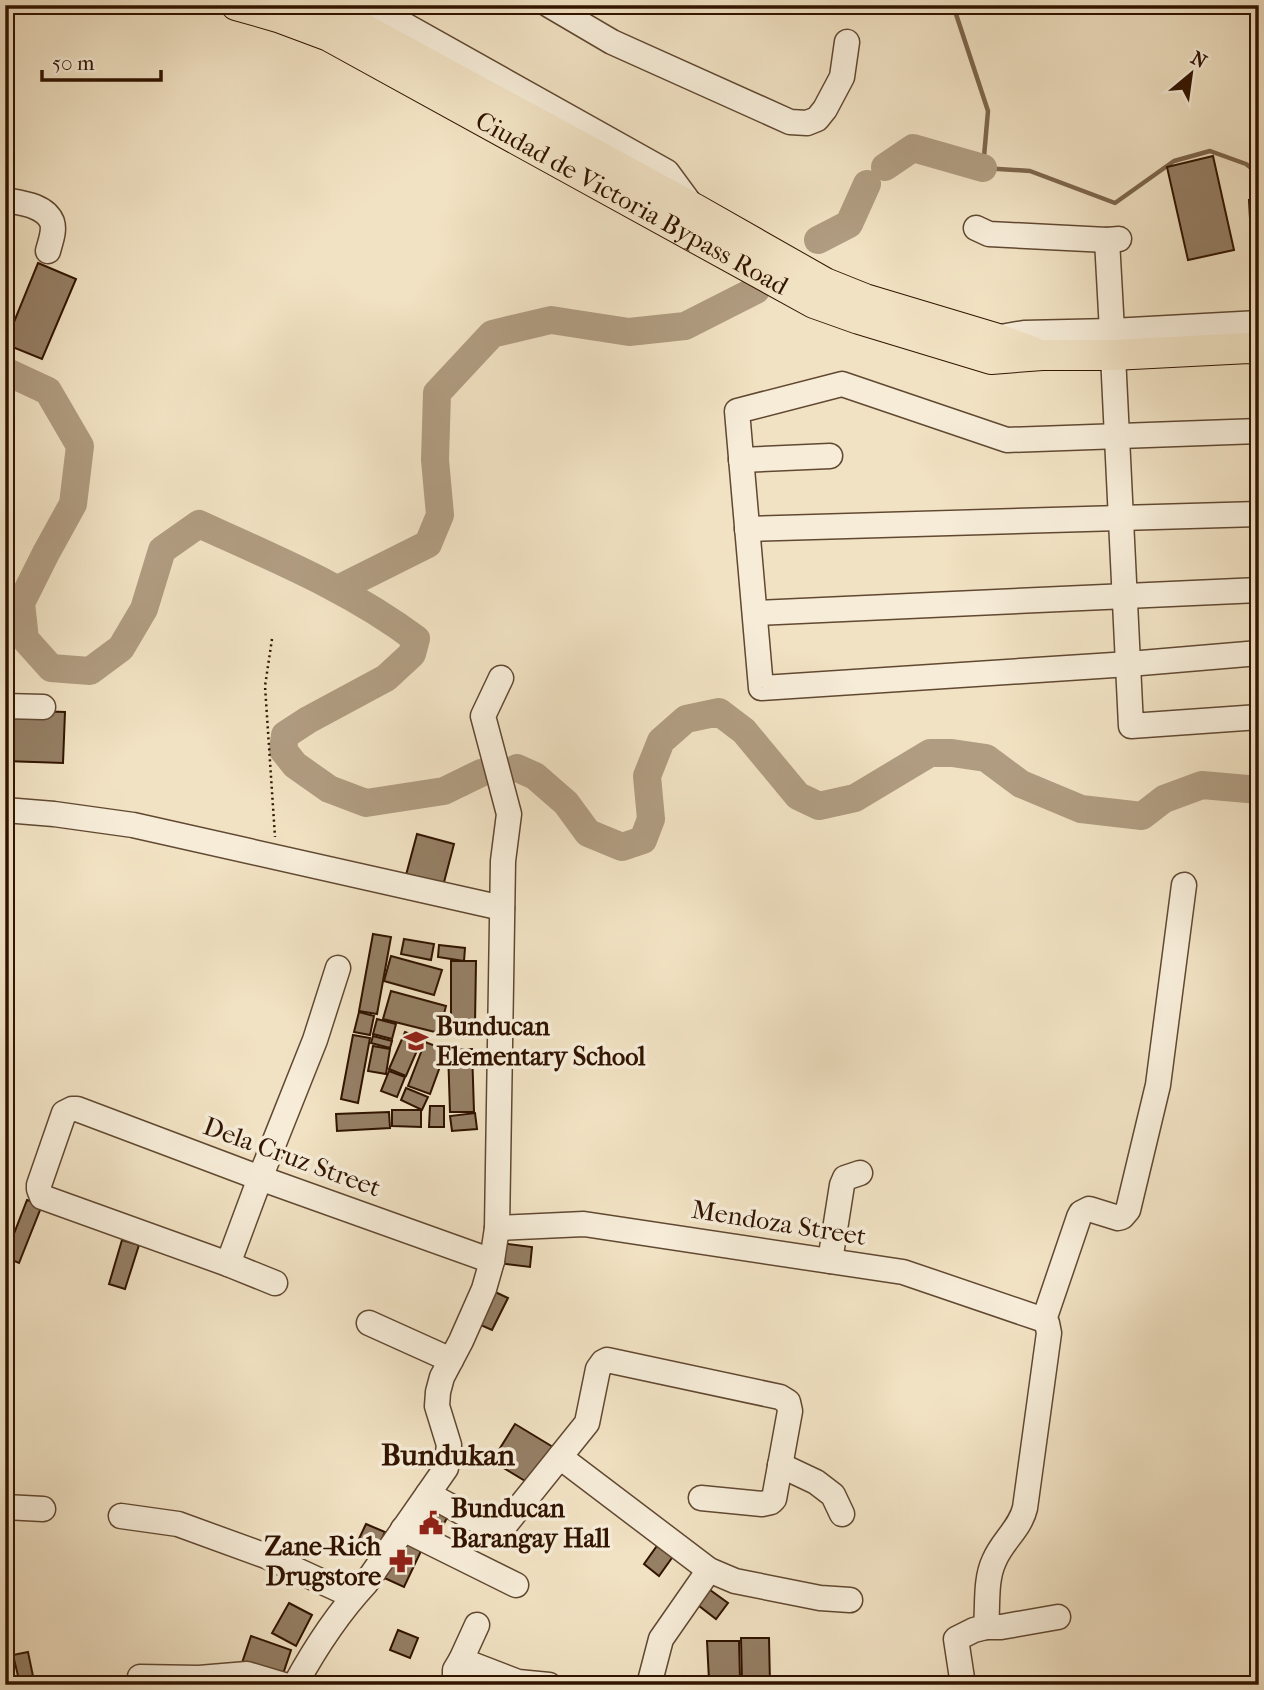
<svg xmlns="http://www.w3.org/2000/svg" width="1264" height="1690" viewBox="0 0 1264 1690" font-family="'IM FELL French Canon',serif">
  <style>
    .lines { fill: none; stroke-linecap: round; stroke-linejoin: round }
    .stream { stroke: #7d664d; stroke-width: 4.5 }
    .river { stroke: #b09c81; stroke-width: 28 }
    .building { fill: #957f65; stroke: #311400; stroke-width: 2 }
    .minor-casing { stroke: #614831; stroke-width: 27 }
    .major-casing { stroke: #311400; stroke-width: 32 }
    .path { stroke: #311400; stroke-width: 2.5; stroke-dasharray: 2 3.5; stroke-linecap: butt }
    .minor { stroke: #f6ecd8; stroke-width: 24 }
    .major { stroke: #f1e2c3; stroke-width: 30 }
    .labels { text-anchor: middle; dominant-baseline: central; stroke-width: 7; stroke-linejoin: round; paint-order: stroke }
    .street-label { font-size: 26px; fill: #311400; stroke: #f6ecd8 }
    .poi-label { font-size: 26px; font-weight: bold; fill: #311400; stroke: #f6ecd8; text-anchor: start }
    .quarter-label { font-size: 30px; font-weight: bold; fill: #311400; stroke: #f6ecd8 }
  </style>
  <rect width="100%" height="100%" fill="#f1e2c3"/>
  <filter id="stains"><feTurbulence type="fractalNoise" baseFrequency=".00286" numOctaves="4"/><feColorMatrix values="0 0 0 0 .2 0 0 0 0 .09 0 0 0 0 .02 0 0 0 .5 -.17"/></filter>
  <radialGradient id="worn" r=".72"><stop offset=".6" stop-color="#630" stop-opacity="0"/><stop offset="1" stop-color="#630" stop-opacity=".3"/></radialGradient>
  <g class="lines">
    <!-- stream -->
    <path class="stream" d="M953,5L988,111L983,168L1030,171L1115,203L1174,161L1210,151L1246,164L1259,174"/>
    <!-- river -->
    <g class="river">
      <path d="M885,167L913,148L983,168"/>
      <path d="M818,240L849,224L867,184"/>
      <path d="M5,371L48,391L80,446L73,504L46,553L21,603L25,639L51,668L90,671L121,648L144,609L162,550L199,524C273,558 350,589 416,639L412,654L386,678L308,720L285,735L283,750L295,765L329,789L366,803L444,791L481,773"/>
      <path d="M338,589L428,544L440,515L435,460L437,393L492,334L551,320L629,332L685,326L756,290"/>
      <path d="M517,768L535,776L566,803L588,833L622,847L643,840L651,819L647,776L661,741L686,719L719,712L744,731L798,796L819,806L855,798L930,753H952L986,758L1021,784L1081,809L1142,816L1164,799L1202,785L1259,790"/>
    </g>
  </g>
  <!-- building -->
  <g class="building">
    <path d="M1213,156L1234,250L1188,260L1167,167Z"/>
    <path d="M1259,199V236L1251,237L1249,200Z"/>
    <path d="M1259,246V294H1257V270H1251L1250,247Z"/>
    <path d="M38,263L76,279L42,359L5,344Z"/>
    <path d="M5,710L65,712L63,763L5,761Z"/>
    <path d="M417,834L454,844L443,886L406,875Z"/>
    <path d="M373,934L391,937L377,1014L359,1011Z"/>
    <path d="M404,939L434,944L431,960L401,954Z"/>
    <path d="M439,945L465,948L464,961L438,957Z"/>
    <path d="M391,956L442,970L434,995L384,981Z"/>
    <path d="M451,961H476L475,1025H451Z"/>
    <path d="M391,991L446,1006L439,1033L383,1019Z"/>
    <path d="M359,1012L374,1016L370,1035L354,1032Z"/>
    <path d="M377,1019L396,1024L392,1039L373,1034Z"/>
    <path d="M405,1032L422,1039L406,1076L389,1069Z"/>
    <path d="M353,1035L370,1038L358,1103L341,1099Z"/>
    <path d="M373,1036L392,1041L390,1048L371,1043Z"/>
    <path d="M425,1042L446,1050L430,1094L408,1086Z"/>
    <path d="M373,1046L390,1049L386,1074L368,1071Z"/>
    <path d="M472,1049L474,1112H450L448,1050Z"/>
    <path d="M389,1071L405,1077L397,1097L381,1091Z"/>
    <path d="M406,1088L428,1097L422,1110L401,1100Z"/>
    <path d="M430,1106H444V1127H429Z"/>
    <path d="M392,1110H421V1127L392,1126Z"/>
    <path d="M389,1112L390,1128L337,1131L336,1114Z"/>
    <path d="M475,1113L477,1129L452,1131L450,1116Z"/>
    <path d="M27,1200L42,1205L19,1263L5,1257Z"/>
    <path d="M122,1240L139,1245L125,1289L109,1284Z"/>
    <path d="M500,1243L532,1247L530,1267L498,1263Z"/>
    <path d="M493,1291L508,1298L492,1330L476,1323Z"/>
    <path d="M515,1424L553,1447L530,1484L492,1461Z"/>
    <path d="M426,1506L447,1518L435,1540L414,1529Z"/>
    <path d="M366,1524L385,1532L375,1554L356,1545Z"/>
    <path d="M407,1541L422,1549L404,1587L380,1576L388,1561L396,1565Z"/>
    <path d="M659,1543L674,1555L659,1576L644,1564Z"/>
    <path d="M706,1587L728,1603L716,1619L694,1602Z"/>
    <path d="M289,1603L312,1615L296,1646L272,1633Z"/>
    <path d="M398,1630L418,1638L410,1658L390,1650Z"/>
    <path d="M251,1636L291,1650L281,1680L241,1666Z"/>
    <path d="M741,1638H769L770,1683H742Z"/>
    <path d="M707,1641H739L740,1679L709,1680Z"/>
    <path d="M28,1652L34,1681L20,1684L13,1655Z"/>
  </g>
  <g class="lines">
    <!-- minor casing -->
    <g class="minor-casing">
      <g id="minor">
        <path d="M369,5L667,172L692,206"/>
        <path d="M549,5L612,42L790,122L807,123L817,119L825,109L842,77L847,42"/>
        <path d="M5,200C21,203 45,205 52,222C55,231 50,243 48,251"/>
        <path d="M976,228L989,234L1107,240L1119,239"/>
        <path d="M1107,240L1112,331"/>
        <path d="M995,338L1024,333L1112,331L1259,323"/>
        <path d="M1113,355L1131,726L1259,717"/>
        <path d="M1259,431L1007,440L842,384L737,411L761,688L1129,664L1259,653"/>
        <path d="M741,460L830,456"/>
        <path d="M747,529L1259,514"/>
        <path d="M755,613L1259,590"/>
        <path d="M5,706L43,707"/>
        <path d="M5,810L54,814L133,825L502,908"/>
        <path d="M497,1228L584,1224L903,1272L1044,1320"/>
        <path d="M830,1261L842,1185L845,1178L860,1173"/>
        <path d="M228,1264L42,1197L39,1189V1185L64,1113L72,1109H77L260,1178L492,1261"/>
        <path d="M275,1283L228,1264L260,1178L315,1040L338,968"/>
        <path d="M369,1323L451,1360"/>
        <path d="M560,1457L709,1570L735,1581L820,1598L850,1600"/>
        <path d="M780,1465L816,1482L833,1495L842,1514"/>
        <path d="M428,1494L489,1527L501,1530L587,1423L598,1369L603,1362L607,1360L780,1397L788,1402L790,1411L774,1499L771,1502L762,1504L701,1498"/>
        <path d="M5,1507L43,1509"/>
        <path d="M121,1516L178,1524L266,1556L353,1596"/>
        <path d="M403,1529L516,1585"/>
        <path d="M986,1627H1001L1058,1617"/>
        <path d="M461,1660L477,1625"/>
        <path d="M140,1677L199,1678L247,1674L284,1685"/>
        <path d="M295,1685C314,1650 339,1612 366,1583L446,1468L449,1445L437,1406L438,1392L442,1377L461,1341L484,1289L492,1261L497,1228L503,861L509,814L483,716L501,678"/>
        <path d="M455,1685V1670L461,1660L518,1682L549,1685"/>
        <path d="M649,1685L661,1639L709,1570"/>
        <path d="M963,1685L956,1639L974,1630L986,1627C988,1606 985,1580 994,1561C1002,1541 1020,1529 1025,1508L1049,1333L1047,1323L1044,1320L1079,1217L1081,1213L1089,1209L1118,1218L1122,1217L1128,1210L1158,1085L1184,885"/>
      </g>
    </g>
    <!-- major casing -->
    <g class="major-casing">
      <g id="major">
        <path id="s1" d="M236,5L278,17L329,36L814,303L859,319L991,359L1042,355H1113L1249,348L1259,350"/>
        <path d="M310,5L336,14L695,209L825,283L865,299L995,338L1033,352"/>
      </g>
    </g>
    <!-- path -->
    <path class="path" d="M272,639L265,686L275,837"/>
    <!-- minor -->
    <use href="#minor" class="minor"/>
    <!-- major -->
    <use href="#major" class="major"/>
  </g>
  <!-- icons -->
  <defs>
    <g id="school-bare" transform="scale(1.89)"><path d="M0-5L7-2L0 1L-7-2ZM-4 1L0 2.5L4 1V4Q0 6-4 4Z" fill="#8f2418" stroke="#f6ecd8" stroke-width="2.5" paint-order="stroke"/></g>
    <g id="civic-bare" transform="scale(1.89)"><path d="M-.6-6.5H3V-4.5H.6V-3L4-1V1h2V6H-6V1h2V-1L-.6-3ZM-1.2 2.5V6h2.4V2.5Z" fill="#8f2418" stroke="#f6ecd8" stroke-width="2.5" paint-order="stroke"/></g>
    <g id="pharmacy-bare" transform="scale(1.89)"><path d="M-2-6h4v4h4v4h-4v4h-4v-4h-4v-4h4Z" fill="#8f2418" stroke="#f6ecd8" stroke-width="2.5" paint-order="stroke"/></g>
  </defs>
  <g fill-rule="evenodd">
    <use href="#school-bare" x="416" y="1041"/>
    <use href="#civic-bare" x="431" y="1523"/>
    <use href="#pharmacy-bare" x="401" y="1561"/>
  </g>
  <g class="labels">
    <!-- street labels -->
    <g class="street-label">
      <text stroke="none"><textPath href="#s1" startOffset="444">Ciudad de Victoria Bypass Road</textPath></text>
      <text transform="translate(292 1157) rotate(20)">Dela Cruz Street</text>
      <text transform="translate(779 1223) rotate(9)">Mendoza Street</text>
    </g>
    <!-- poi labels -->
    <g class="poi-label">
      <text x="436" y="1026">Bunducan<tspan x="436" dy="30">Elementary School</tspan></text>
      <text x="451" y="1508">Bunducan<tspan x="451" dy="30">Barangay Hall</tspan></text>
      <text x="381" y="1546" text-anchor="end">Zane-Rich<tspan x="381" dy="30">Drugstore</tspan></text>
    </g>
    <!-- quarter labels -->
    <g class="quarter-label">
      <text x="448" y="1455">Bundukan</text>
    </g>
  </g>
  <!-- margin -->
  <rect width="1264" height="1690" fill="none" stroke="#f1e2c3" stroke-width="28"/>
  <rect x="7" y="7" width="1250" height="1676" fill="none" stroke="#311400" stroke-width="3.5"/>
  <rect x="14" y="14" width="1236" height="1662" fill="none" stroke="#311400" stroke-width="2"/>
  <!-- north arrow -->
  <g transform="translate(1191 74) rotate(29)" stroke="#f6ecd8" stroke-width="5" paint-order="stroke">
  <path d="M0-5L12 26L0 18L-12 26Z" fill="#311400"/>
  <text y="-10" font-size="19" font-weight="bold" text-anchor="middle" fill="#311400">N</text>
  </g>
  <!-- scale -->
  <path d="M42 70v10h119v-10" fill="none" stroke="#311400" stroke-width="3.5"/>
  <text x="52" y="70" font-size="21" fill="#311400" stroke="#f6ecd8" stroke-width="5" paint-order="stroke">50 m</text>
  <rect width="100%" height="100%" filter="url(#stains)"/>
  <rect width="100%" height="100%" fill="url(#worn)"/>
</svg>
